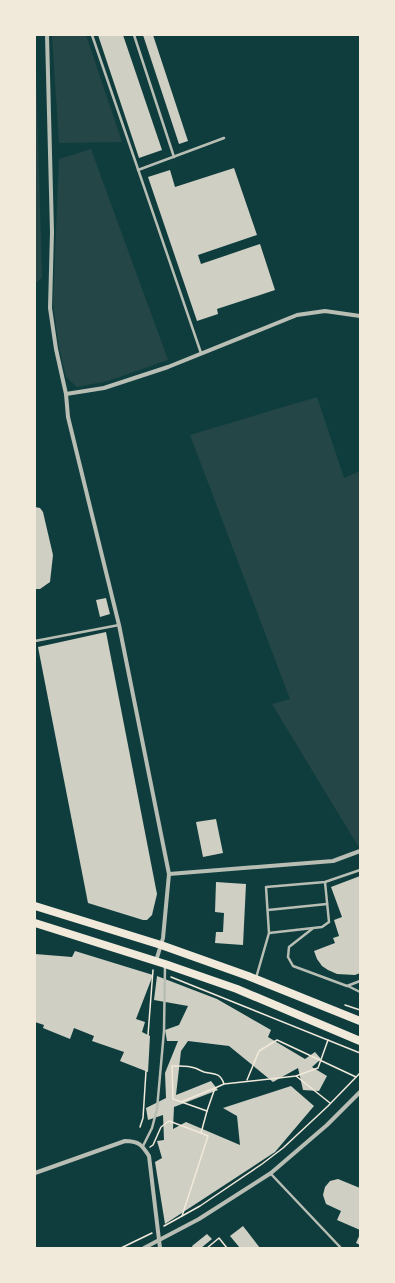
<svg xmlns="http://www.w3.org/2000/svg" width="395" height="1283" viewBox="0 0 395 1283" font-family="Georgia,serif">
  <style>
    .green { fill: #244646 }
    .building { fill: #cfcfc3 }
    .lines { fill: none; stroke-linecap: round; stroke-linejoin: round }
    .path { stroke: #f1e9da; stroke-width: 1.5 }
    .service { stroke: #b8beb3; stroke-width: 2.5 }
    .minor { stroke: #b8beb3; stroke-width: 4 }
    .primary { stroke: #f1e9da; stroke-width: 8 }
  </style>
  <rect width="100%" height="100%" fill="#0f3d3e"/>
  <!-- green -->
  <g class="green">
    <path d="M35,35L42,277L35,284Z"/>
    <path d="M52,35H86L122,142L59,143Z"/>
    <path d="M91,149L168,360L108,381L77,387L66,377L59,347L53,305L59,159Z"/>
    <path d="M317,397L344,478L360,471V845L358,846L272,704L290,699L190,435Z"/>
  </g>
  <!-- building -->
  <g class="building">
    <path d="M98,35H123L162,150L139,158Z"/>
    <path d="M143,35H153L188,141L179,144Z"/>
    <path d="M234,168L257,235L198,255L201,264L260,244L275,290L217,309L218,314L197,321L148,177L170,170L175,187Z"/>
    <path d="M35,507L40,508L43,512L53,555L50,582L40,589H35Z"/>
    <path d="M106,598L110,614L100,617L96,600Z"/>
    <path d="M106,632L157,894L152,915L147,920H143L88,903L38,647Z"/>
    <path d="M216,819L223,853L203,857L196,822Z"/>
    <path d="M360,876V973L355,975L337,974L328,970L322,966L317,959L314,951L335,943L333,938L339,936L334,920L342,917L331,887Z"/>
    <path d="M216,882L246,884L243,945L215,943L216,932H223L224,913L215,912Z"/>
    <path d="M75,951L153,975L136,1019L145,1022L142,1032L150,1036L148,1072L120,1061L124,1052L92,1041L94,1036L74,1028L70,1039L43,1028L44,1025L35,1022V954L72,957Z"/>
    <path d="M157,976L217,999L271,1030L268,1037L305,1059L315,1052L321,1059L312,1067L327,1076L319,1091L303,1090L298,1068L273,1082L229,1046L188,1041L181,1051L176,1095L211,1081L218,1090L174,1107L173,1129L186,1122L240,1145L237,1116L223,1108L291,1086L314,1106L275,1152L165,1224L155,1162L162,1158L157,1141L164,1140L163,1115L148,1120L146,1108L166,1098L165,1073L178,1041H167L165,1030L179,1025L188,1006L154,1000Z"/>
    <path d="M338,1179L360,1188V1230L337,1220L341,1211L326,1204L323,1195L325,1187L330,1181Z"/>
    <path d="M243,1226L260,1248H240L230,1236Z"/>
    <path d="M207,1234L212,1239L201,1248H193L192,1246Z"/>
    <path d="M360,1234V1245L356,1243Z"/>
  </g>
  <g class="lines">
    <!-- path -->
    <g class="path">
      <path d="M171,977L360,1053"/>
      <path d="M345,1005L360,1010"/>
      <path d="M148,1035L153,970"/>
      <path d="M296,1076L330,1103"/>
      <path d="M247,1080L259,1051L277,1040L356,1077"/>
      <path d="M224,1084L215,1088L207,1111L173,1099L172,1066C180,1066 187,1065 195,1068C198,1069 201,1071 204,1072C213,1074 220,1072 224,1084L296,1076L318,1068L328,1040"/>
      <path d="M181,1102L215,1088"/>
      <path d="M140,1127L143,1118L146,1071"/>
      <path d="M150,1147L153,1145L161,1127L169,1121L201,1133L207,1111"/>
      <path d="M182,1216L208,1136L201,1133"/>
      <path d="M164,1226L200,1206L262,1164L283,1148L328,1106L360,1073"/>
      <path d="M121,1248L152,1233"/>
      <path d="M207,1248L219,1238L227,1248"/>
    </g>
    <!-- service -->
    <g class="service">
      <path d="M92,35L201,353"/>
      <path d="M134,35L174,157"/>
      <path d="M138,170L224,138"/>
      <path d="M35,641L119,625"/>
      <path d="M268,910L327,904"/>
      <path d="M312,929L289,947L288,957L293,966L347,986L360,981"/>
      <path d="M269,933L322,927L329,922L325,882"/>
      <path d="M256,978L269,933L266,887L325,882L360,870"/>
      <path d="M348,986L360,992"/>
      <path d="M143,1146L152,1128L157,1109L164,1031L165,966"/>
      <path d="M271,1174L341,1248"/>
    </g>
    <!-- minor -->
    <g class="minor">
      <path d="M47,35L52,232L50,308L56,349L66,394L68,417L119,625L169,874L163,938L156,961"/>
      <path d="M66,394L104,388L168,367L297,315L325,311L360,316"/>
      <path d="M169,874L333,861L360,851"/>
      <path d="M35,1173L125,1141C139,1141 142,1145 149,1156L160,1248"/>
      <path d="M144,1248L199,1219L271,1173L327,1125L360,1092"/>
    </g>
    <!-- primary -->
    <g class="primary">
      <path d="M35,906L161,945L248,976L360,1021"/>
      <path d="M35,923L165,964L237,989L360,1041"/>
    </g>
  </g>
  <!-- border -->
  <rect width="395" height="1283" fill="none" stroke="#f1e9da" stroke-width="72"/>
</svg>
